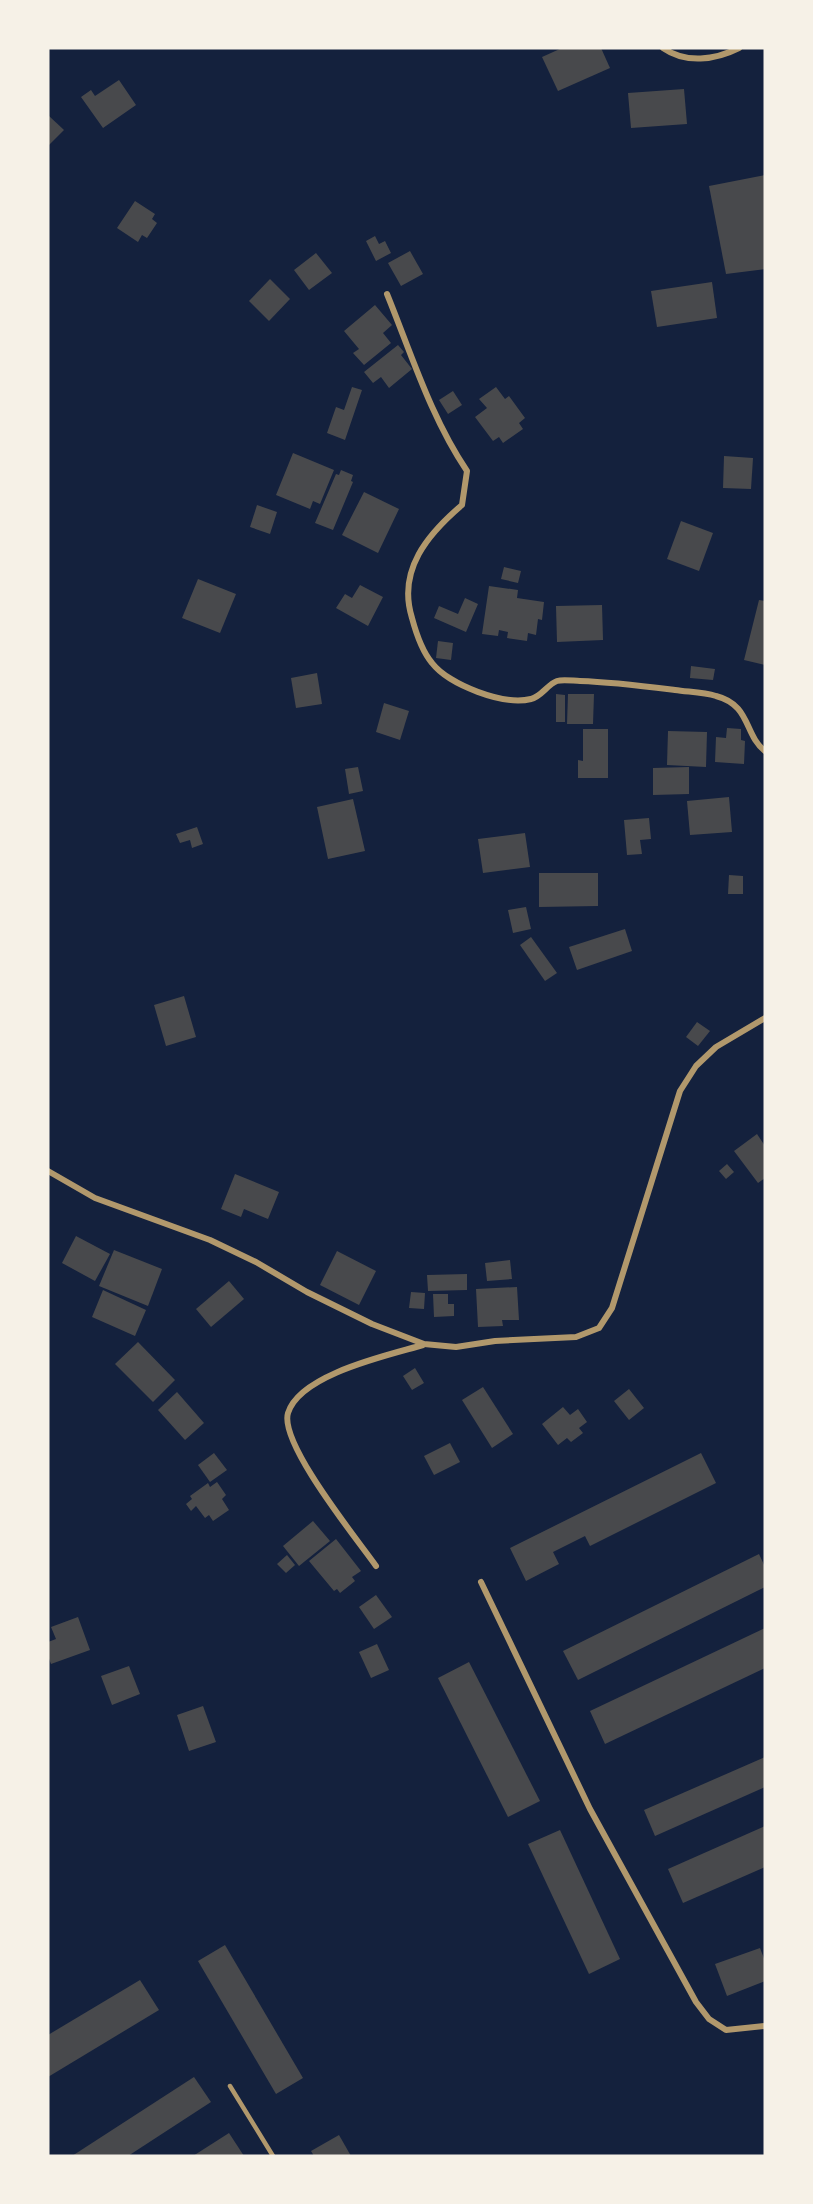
<svg xmlns="http://www.w3.org/2000/svg" width="813" height="2204" viewBox="0 0 813 2204" font-family="Manrope,sans-serif">
  <style>
    .building { fill: #48494c }
    .lines { fill: none; stroke-linecap: round; stroke-linejoin: round }
    .service { stroke: #b1986c; stroke-width: 4.5 }
    .minor { stroke: #b1986c; stroke-width: 6 }
  </style>
  <rect width="100%" height="100%" fill="#14213d"/>
  <!-- building -->
  <g class="building">
    <path d="M562,48H601L610,68L558,91L542,57Z"/>
    <path d="M119,80L136,105L103,128L81,97L91,90L95,96Z"/>
    <path d="M684,89L687,124L631,128L628,93Z"/>
    <path d="M48,115L64,130L48,146Z"/>
    <path d="M765,175V269L726,274L709,186Z"/>
    <path d="M135,201L155,214L152,219L157,223L147,238L142,235L138,242L117,228Z"/>
    <path d="M375,236L379,244L385,241L391,253L376,261L366,241Z"/>
    <path d="M410,251L423,274L401,286L388,263Z"/>
    <path d="M316,253L332,273L309,290L294,270Z"/>
    <path d="M270,279L290,299L269,321L249,301Z"/>
    <path d="M712,282L717,318L657,327L651,291Z"/>
    <path d="M375,305L392,325L383,333L391,343L364,365L353,353L359,349L344,331Z"/>
    <path d="M398,345L404,352L401,355L412,369L389,388L381,377L373,383L364,372Z"/>
    <path d="M352,387L362,390L345,440L327,433L336,407L344,410Z"/>
    <path d="M496,387L505,399L509,396L525,418L519,423L523,429L503,443L499,437L493,441L475,417L487,408L479,399Z"/>
    <path d="M453,391L462,405L448,414L439,400Z"/>
    <path d="M293,453L334,470L320,504L313,501L310,509L276,495Z"/>
    <path d="M724,456L753,458L751,489L723,488Z"/>
    <path d="M341,470L353,475L351,481L353,482L333,530L315,523L336,474L339,475Z"/>
    <path d="M364,492L399,509L378,553L342,535Z"/>
    <path d="M257,505L277,512L270,534L250,527Z"/>
    <path d="M681,521L713,533L699,571L667,559Z"/>
    <path d="M504,567L521,571L518,583L501,579Z"/>
    <path d="M198,579L236,594L220,633L182,618Z"/>
    <path d="M360,585L383,597L368,626L336,608L345,594L352,598Z"/>
    <path d="M489,586L518,590L517,598L544,602L542,620L538,619L536,635L528,633L527,641L507,638L508,632L499,630L498,636L482,634Z"/>
    <path d="M465,598L478,604L466,632L434,618L439,606L458,614Z"/>
    <path d="M759,600L765,601V665L744,660Z"/>
    <path d="M602,605L603,640L557,642L556,606Z"/>
    <path d="M438,641L453,643L451,660L436,658Z"/>
    <path d="M691,666L715,669L713,680L690,678Z"/>
    <path d="M317,673L322,704L296,708L291,678Z"/>
    <path d="M556,694L565,695V722H556Z"/>
    <path d="M568,694H594L593,724H567Z"/>
    <path d="M384,703L409,711L400,740L376,732Z"/>
    <path d="M727,728L741,729V740L745,741L744,764L715,762L716,737L726,738Z"/>
    <path d="M583,729H608V778H578V760L583,761Z"/>
    <path d="M668,731L707,732L706,767L667,765Z"/>
    <path d="M358,767L363,791L349,794L345,769Z"/>
    <path d="M689,767V794L653,795V768Z"/>
    <path d="M729,797L732,832L690,835L687,801Z"/>
    <path d="M353,799L365,851L328,859L317,807Z"/>
    <path d="M649,818L651,839L640,840L642,854L627,855L624,820Z"/>
    <path d="M197,827L203,844L192,848L190,840L180,843L176,834Z"/>
    <path d="M525,833L530,867L483,873L478,839Z"/>
    <path d="M539,873H598V906L539,907Z"/>
    <path d="M729,875L743,876V894H728Z"/>
    <path d="M526,907L531,929L513,933L508,910Z"/>
    <path d="M625,929L632,951L577,970L569,947Z"/>
    <path d="M531,937L557,973L545,981L520,945Z"/>
    <path d="M184,996L196,1037L166,1046L154,1005Z"/>
    <path d="M697,1022L710,1031L698,1046L686,1037Z"/>
    <path d="M757,1134L765,1146V1178L758,1183L734,1151Z"/>
    <path d="M727,1164L734,1172L726,1179L719,1171Z"/>
    <path d="M235,1174L279,1192L268,1219L244,1209L241,1217L221,1209Z"/>
    <path d="M76,1236L110,1254L95,1281L62,1263Z"/>
    <path d="M114,1250L162,1269L148,1306L99,1286Z"/>
    <path d="M337,1251L376,1271L359,1305L320,1285Z"/>
    <path d="M510,1260L512,1279L487,1281L485,1263Z"/>
    <path d="M467,1274V1290L428,1291L427,1275Z"/>
    <path d="M229,1281L244,1299L211,1327L196,1309Z"/>
    <path d="M517,1287L519,1320H502L503,1326L478,1327L476,1289Z"/>
    <path d="M103,1290L146,1310L135,1336L92,1317Z"/>
    <path d="M411,1292L425,1293L424,1309L409,1308Z"/>
    <path d="M433,1294H448V1304H454V1316L434,1317Z"/>
    <path d="M138,1342L175,1380L153,1402L115,1364Z"/>
    <path d="M415,1368L424,1383L412,1390L403,1376Z"/>
    <path d="M483,1387L513,1434L492,1448L462,1400Z"/>
    <path d="M629,1389L644,1408L629,1420L614,1401Z"/>
    <path d="M177,1392L204,1423L185,1440L158,1410Z"/>
    <path d="M563,1407L570,1415L578,1409L587,1422L579,1428L583,1433L571,1442L567,1438L558,1445L542,1424Z"/>
    <path d="M450,1443L460,1462L434,1475L424,1456Z"/>
    <path d="M214,1453L227,1470L210,1482L198,1465Z"/>
    <path d="M701,1453L716,1483L590,1546L585,1536L553,1552L559,1564L526,1581L510,1548Z"/>
    <path d="M217,1482L226,1495L222,1499L229,1510L213,1521L209,1515L205,1518L196,1506L191,1511L186,1504L192,1499L190,1496L208,1483L210,1487Z"/>
    <path d="M313,1521L330,1541L299,1566L283,1546Z"/>
    <path d="M336,1539L361,1571L352,1577L355,1581L340,1593L337,1589L334,1591L309,1561Z"/>
    <path d="M759,1554L765,1567V1587L578,1680L563,1651Z"/>
    <path d="M287,1555L295,1565L286,1573L277,1564Z"/>
    <path d="M376,1595L392,1617L374,1629L359,1607Z"/>
    <path d="M78,1617L90,1650L51,1664L48,1656V1642L56,1639L51,1627Z"/>
    <path d="M765,1628V1668L605,1744L590,1711Z"/>
    <path d="M377,1644L389,1670L371,1678L359,1652Z"/>
    <path d="M469,1662L540,1801L508,1817L438,1678Z"/>
    <path d="M129,1666L140,1694L112,1705L101,1676Z"/>
    <path d="M203,1706L216,1742L189,1751L177,1715Z"/>
    <path d="M765,1757V1787L655,1836L644,1810Z"/>
    <path d="M765,1826V1867L683,1903L668,1869Z"/>
    <path d="M560,1830L620,1959L589,1974L528,1844Z"/>
    <path d="M225,1945L303,2078L276,2094L198,1961Z"/>
    <path d="M760,1948L765,1961V1981L727,1996L715,1964Z"/>
    <path d="M140,1980L159,2010L48,2077V2035Z"/>
    <path d="M194,2077L211,2102L128,2156H72Z"/>
    <path d="M229,2133L244,2156H193Z"/>
    <path d="M339,2135L351,2156H314L311,2151Z"/>
  </g>
  <g class="lines">
    <!-- service -->
    <path class="service" d="M230,2086L273,2156"/>
    <!-- minor -->
    <g class="minor">
      <path d="M663,48C686,64 715,60 739,48"/>
      <path d="M387,294C411,353 431,418 467,471L462,505C428,534 397,570 412,618C416,633 422,651 432,663C449,685 504,706 531,699C541,697 548,684 557,681C563,679 574,681 580,681C612,682 643,686 675,690C688,692 703,692 716,696C751,705 744,735 765,751"/>
      <path d="M48,1171L95,1198L210,1240L256,1262L307,1292L372,1324L424,1344L456,1347L495,1341L576,1337L599,1328L612,1308L680,1091L696,1066L716,1047L765,1018"/>
      <path d="M376,1566C357,1539 279,1443 288,1413C300,1374 389,1355 423,1345"/>
      <path d="M481,1582L590,1809L696,2002L709,2019L726,2030L765,2026"/>
    </g>
  </g>
  <!-- border -->
  <rect width="813" height="2204" fill="none" stroke="#f6f1e7" stroke-width="99"/>
</svg>
